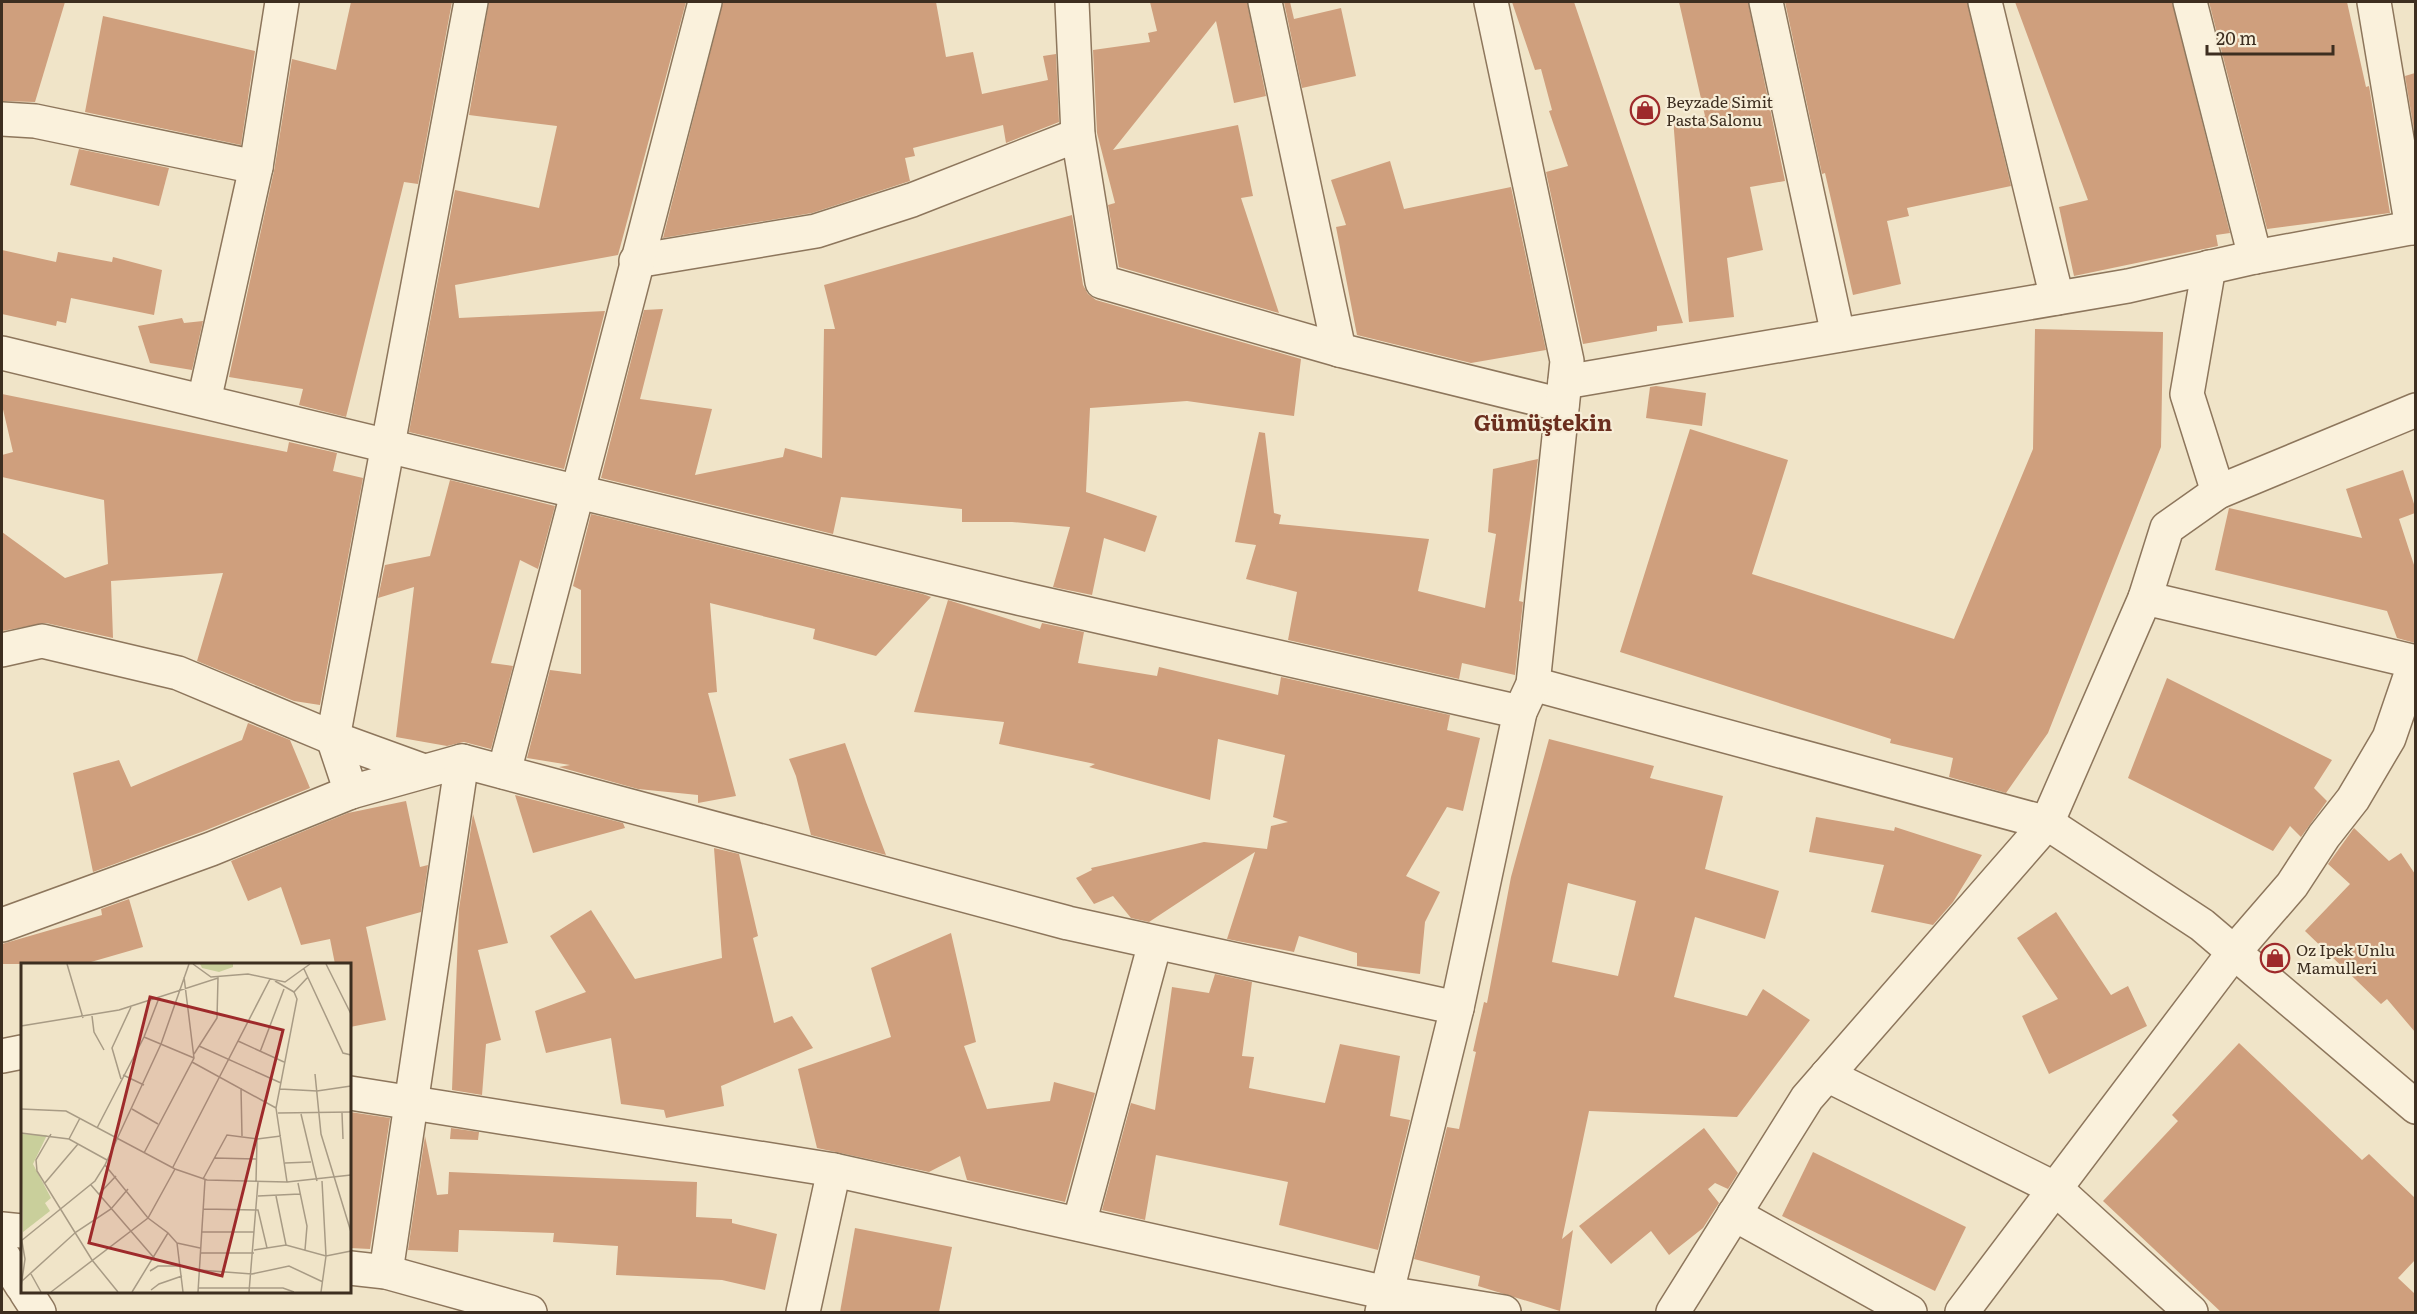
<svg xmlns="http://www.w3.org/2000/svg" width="2417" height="1314" viewBox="0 0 2417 1314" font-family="Literata,serif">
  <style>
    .building { fill: #cf9f7d; fill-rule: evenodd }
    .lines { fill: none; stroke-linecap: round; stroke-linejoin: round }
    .minor-casing { stroke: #8d765c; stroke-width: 36 }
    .tertiary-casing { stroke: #8d765c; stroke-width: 36 }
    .minor { stroke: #faf1dc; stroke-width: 33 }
    .tertiary { stroke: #faf1dc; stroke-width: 33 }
    .labels { text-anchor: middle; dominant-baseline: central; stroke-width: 4.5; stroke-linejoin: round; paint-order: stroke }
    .poi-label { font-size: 16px; fill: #3d2e20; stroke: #f7eed8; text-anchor: start }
    .district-label { font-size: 22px; font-weight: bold; fill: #6b2e1e; stroke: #f7eed8 }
    .inset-road { fill: none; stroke: #a89b85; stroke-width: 1.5 }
    .view { fill: #9e2a2b; fill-opacity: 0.15; stroke: #9e2a2b; stroke-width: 3 }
    .inset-edge { fill: none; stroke: #3d2e20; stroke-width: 3 }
  </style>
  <rect width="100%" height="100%" fill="#f0e4c8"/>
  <!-- building -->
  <g class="building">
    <path d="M2,2H65L35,102L2,101Z"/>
    <path d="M351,2H452L418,184L404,182L346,417L299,405L303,389L229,377L274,171L292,59L336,70Z"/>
    <path d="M489,2H686L618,255L455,285L459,318L605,311L564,469L409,432L455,190L539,208L557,126L469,115Z"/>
    <path d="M723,2H936L946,57L973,52L982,94L1048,80L1043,56L1056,54L1059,122L1006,143L1003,125L913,148L915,156L905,158L910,181L812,213L663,238Z"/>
    <path d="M1150,2H1247L1266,96L1234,103L1216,21L1113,150L1238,125L1253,196L1241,198L1279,313L1119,267L1108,205L1115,203L1097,133L1093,50L1150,42L1148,33L1157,31Z"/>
    <path d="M1284,2H1290L1294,19L1341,8L1356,76L1302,88Z"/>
    <path d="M1512,2H1574L1683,323L1657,326V331L1583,344L1546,172L1568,166L1549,111L1552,110L1541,69L1535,70Z"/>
    <path d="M1679,2H1748L1785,181L1750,187L1763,250L1727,258L1734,317L1689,322L1673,118L1705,116Z"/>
    <path d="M1785,2H1967L2011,186L1907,208L1909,216L1887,221L1901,284L1853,295L1825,173L1822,174Z"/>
    <path d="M2015,2H2172L2230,233L2216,235L2218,246L2074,276L2059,207L2088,200Z"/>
    <path d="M2209,2H2347L2366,87L2369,86L2390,213L2267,229Z"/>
    <path d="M103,16L255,51L241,145L85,112Z"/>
    <path d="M2415,73V136L2405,76Z"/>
    <path d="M79,149L169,168L159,206L70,185Z"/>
    <path d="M1390,161L1404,209L1511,187L1546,350L1471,363L1357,335L1336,227L1346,225L1331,180Z"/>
    <path d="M1072,215L1083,285L1088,294L1096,300L1301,359L1294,416L1187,401L1090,408L1086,492L1157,516L1145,552L1104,538L1092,595L1053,587L1070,527L1012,522H962V509L841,497L833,534L601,478L644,310L663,309L640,399L712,409L695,475L783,457L785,448L822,458L824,329H835L824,285Z"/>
    <path d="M2,250L56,262L58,252L112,262L113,257L162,270L154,315L71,298L66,323L57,321L56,326L2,314Z"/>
    <path d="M182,318L184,323L203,321L192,370L150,363L138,326Z"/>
    <path d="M2035,329L2163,332L2161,447L2048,733L2006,793L1949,777L1953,758L1890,743L1891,739L1620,652L1690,429L1788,460L1752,574L1954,639L2033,449Z"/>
    <path d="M1656,386L1706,393L1702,426L1646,418L1650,387Z"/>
    <path d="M2,394L287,452L289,442L337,453L333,471L363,478L320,705L294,701L197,661L223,573L111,581L113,638L46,623L2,631V532L65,578L108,564L104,500L2,477V455L13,452L2,405Z"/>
    <path d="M1259,432L1265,433L1274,513L1281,515L1279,524L1429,539L1418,591L1485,608L1496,534L1488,532L1493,469L1538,459L1519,601L1523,602L1515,675L1462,663L1459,679L1288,640L1297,592L1246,579L1256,545L1235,542Z"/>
    <path d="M2403,470L2415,507V513L2399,519L2415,568V643L2397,638L2387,611L2215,570L2229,508L2362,538L2346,489Z"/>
    <path d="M450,480L555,506L538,569L520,560L491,663L513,666L491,749L464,742L447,746L396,737L414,587L378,598L385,565L430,556Z"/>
    <path d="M591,514L923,594L931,597L876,656L813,639L815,629L710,603L717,692L708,693L736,796L698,803V795L638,789L559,767L570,765L527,758L550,670L581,674V590L573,586Z"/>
    <path d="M948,600L1040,629L1042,623L1084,632L1078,663L1157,676L1159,667L1278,695L1281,677L1450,715L1447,730L1480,738L1463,811L1447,807L1406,876L1440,892L1425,922L1420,974L1357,966V953L1299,936L1294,952L1227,939L1255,852L1149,922L1131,918L1113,896L1094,904L1076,878L1092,870L1091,868L1204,842L1267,849L1271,826L1288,822L1273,817L1285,755L1218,739L1210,800L1089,767L1095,764L999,744L1004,722L914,712Z"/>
    <path d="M2167,678L2332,760L2314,788L2327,801L2301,837L2290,826L2273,851L2128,778Z"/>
    <path d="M248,723L290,740L310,788L204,831L93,872L73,773L119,760L131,787L242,740Z"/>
    <path d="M1549,739L1654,766L1650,778L1723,796L1705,869L1779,891L1765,939L1695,917L1674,997L1747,1016L1763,989L1810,1020L1737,1117L1589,1111L1562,1239L1573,1230L1560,1311L1478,1286L1480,1276L1414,1259L1447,1127L1459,1129L1476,1052L1473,1051L1484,1002L1487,1003L1511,877ZM1568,883L1636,901L1618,976L1552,962Z"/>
    <path d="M845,743L866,802L886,855L811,835L796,776L789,759Z"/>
    <path d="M515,795L623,823L625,828L533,853Z"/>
    <path d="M406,801L420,867L428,865L421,912L366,927L386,1020L350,1027V964H335L330,939L301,945L281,887L248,901L231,861L348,813Z"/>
    <path d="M473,814L508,943L478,950L501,1040L486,1044L482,1095L452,1090L459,909Z"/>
    <path d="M1816,817L1894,831L1895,827L1982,855L1953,902L1933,925L1871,912L1884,865L1809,852Z"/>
    <path d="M2354,828L2389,861L2401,853L2415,874V1032L2387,999L2381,1004L2305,931L2350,884L2328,864Z"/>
    <path d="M714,848L739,854L758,936L753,938L774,1023L792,1016L813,1048L721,1086L724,1106L666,1118L664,1110L621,1104L611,1038L546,1053L535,1011L586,992L550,936L591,910L635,979L722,958Z"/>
    <path d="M129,899L143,947L84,964H2V944L102,915L101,909Z"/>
    <path d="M2056,912L2111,995L2128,986L2147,1026L2049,1074L2022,1016L2058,999L2017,938Z"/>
    <path d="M951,933L976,1042L964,1046L987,1109L1050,1101L1054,1082L1095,1093L1065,1202L967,1180L960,1156L929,1172L817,1148L798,1069L891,1037L871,968Z"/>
    <path d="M1215,974L1252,982L1242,1056L1254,1057L1249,1088L1325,1103L1340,1044L1400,1056L1390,1116L1410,1120L1378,1250L1279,1225L1288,1182L1156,1155L1145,1220L1102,1210L1131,1103L1155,1110L1172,987L1209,993Z"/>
    <path d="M2239,1043L2362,1160L2369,1154L2415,1198V1260L2398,1278L2415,1294V1312H2221L2103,1201L2178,1121L2172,1115Z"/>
    <path d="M350,1112L390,1118L370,1249L350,1248Z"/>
    <path d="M451,1128L479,1132L478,1140L450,1139Z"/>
    <path d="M1704,1128L1738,1173L1728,1189L1715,1183L1708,1189L1719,1203L1703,1228L1669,1255L1651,1231L1611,1264L1579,1226Z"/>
    <path d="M425,1136L437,1195L448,1194L449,1172L697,1182L696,1217L732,1219V1223L777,1234L765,1290L722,1280L616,1275L618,1246L553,1242L554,1233L459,1230L458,1252L408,1250Z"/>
    <path d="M1813,1152L1966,1227L1935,1291L1782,1216Z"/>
    <path d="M855,1228L952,1247L939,1312H840Z"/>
  </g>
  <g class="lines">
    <!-- minor casing -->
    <g class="minor-casing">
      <g id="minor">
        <path d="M1072,2L1078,135L1102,282L1339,350L1562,405"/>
        <path d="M1265,2L1339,350"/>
        <path d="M1766,2L1838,335"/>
        <path d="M1985,2L2057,298"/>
        <path d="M2190,2L2255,257"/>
        <path d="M2374,2L2412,228"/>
        <path d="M2,119L35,121L256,167"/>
        <path d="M636,261L816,231L912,200L1078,135"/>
        <path d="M2209,267L2187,394L2218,492"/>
        <path d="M2,353L1018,598L1520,712"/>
        <path d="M1565,382L2128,286L2255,257L2416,227"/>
        <path d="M204,401L256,167L282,2"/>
        <path d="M2145,598L2167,528L2218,492L2416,410"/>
        <path d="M2,650L42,641L178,673L333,738L424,771"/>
        <path d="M1533,684L2047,823L2202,925L2416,1107"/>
        <path d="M504,772C573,516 637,258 705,2"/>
        <path d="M351,792L333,738L471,2"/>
        <path d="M2,925L211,849L351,792L462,761L1068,923L1457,1008"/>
        <path d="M2,1056L22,1052"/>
        <path d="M1827,1075L2056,1189L2191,1312"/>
        <path d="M350,1093L834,1170L1387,1293L1504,1312"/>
        <path d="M1734,1214L1910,1312"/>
        <path d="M1079,1224L1155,943"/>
        <path d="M2,1229L22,1231"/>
        <path d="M350,1268L386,1272L530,1312"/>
        <path d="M386,1272L462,761"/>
        <path d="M803,1312L834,1170"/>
        <path d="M1382,1312L1457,1008L1520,712L1533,684L1567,361L1491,2"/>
        <path d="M1673,1312L1807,1098L2047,823L2145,598L2416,662"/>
        <path d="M1962,1312L2234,952L2292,885L2324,836L2353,799L2389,738L2415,662"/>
      </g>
    </g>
    <!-- tertiary casing -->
    <g class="tertiary-casing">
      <g id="tertiary">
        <path d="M2,1254L22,1286"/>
        <path d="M26,1292L39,1312"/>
      </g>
    </g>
    <!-- minor -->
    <use href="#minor" class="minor"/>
    <!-- tertiary -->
    <use href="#tertiary" class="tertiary"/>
  </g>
  <!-- icons -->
  <defs>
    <g id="shop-ring" transform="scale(1.5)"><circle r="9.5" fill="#f7eed8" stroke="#9e2a2b" stroke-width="1.5"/><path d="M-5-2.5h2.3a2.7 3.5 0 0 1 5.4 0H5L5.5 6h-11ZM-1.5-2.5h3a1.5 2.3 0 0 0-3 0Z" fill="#9e2a2b"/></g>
  </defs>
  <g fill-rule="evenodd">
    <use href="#shop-ring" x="1645" y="110"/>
    <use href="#shop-ring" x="2275" y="958"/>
  </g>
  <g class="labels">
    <!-- poi labels -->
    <g class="poi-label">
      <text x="1666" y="101">Beyzade Simit<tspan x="1666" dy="18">Pasta Salonu</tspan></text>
      <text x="2296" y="949">Oz Ipek Unlu<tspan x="2296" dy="18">Mamulleri</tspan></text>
    </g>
    <!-- district labels -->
    <g class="district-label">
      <text x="1543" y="421">Gümüştekin</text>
    </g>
  </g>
  <!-- overview -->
  <g transform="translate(21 963)">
    <rect width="330" height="330" fill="#f0e4c8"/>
    <path d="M179,1H212V4L198,9L181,5ZM0,171L26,172L12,201L30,235L24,240L29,248L2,269Z" fill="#c9cf9b"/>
    <path class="inset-road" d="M46,1L62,55M172,1L190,14L227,11L264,19L289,1M305,1L330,51M283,6L322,90L330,92M254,18L273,29M273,29L287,14M71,53L73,69L83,87M0,63L98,47L197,15L196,55L173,91M123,74L173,95M217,78L263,99M178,83L260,120M239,89L263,26M171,99L255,145M294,111L300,171L330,269M102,112L123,122M100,116L91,85L110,44M220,125L221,173M259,126L296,128L330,123M0,146L45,148L154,206L186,217L266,219L255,145L276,36L273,29M111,146L137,161M257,150L330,149M321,150L322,176M280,151L296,218M76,165L123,74L138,35M0,170L48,176L86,197M30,171L15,197L16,208L71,297L97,329M48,176L59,155M236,176L260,173M123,190L173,95L163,14M193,195L236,196M264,200L290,199M84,202L127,255L147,270L111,329M152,204L249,16M182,216L206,172L236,176L235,219M266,219L330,212M277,220L286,263L284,287M23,221L57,181M70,222L134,296M78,231L95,213M237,233L279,231M255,233L265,282M182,246L237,247L246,285M180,269H233M147,270L156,280L162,329M0,273L4,296L0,324M0,278L74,218L84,202L140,81L168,1M156,280L179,285M233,287L265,282L305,293L330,288M179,290H233M178,307L231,311L268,303L302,319M129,308L137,303H160M10,311L20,329M1,318L55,269L90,246L107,226M177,325H262L273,329M130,327L138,321L161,313M30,329L127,255L154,206M177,329L184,217M228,329L237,219M300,329L305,293L301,218"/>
    <path class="view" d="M129,34L262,67L201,313L68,280Z"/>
    <rect width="330" height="330" class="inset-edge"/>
  </g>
  <!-- border -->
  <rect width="2417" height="1314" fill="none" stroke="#3d2e20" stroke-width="6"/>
  <!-- scale -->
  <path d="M2207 45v9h126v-9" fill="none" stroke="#3d2e20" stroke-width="3"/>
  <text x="2216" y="45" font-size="18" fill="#3d2e20" stroke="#f7eed8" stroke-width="4.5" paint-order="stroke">20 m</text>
</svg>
